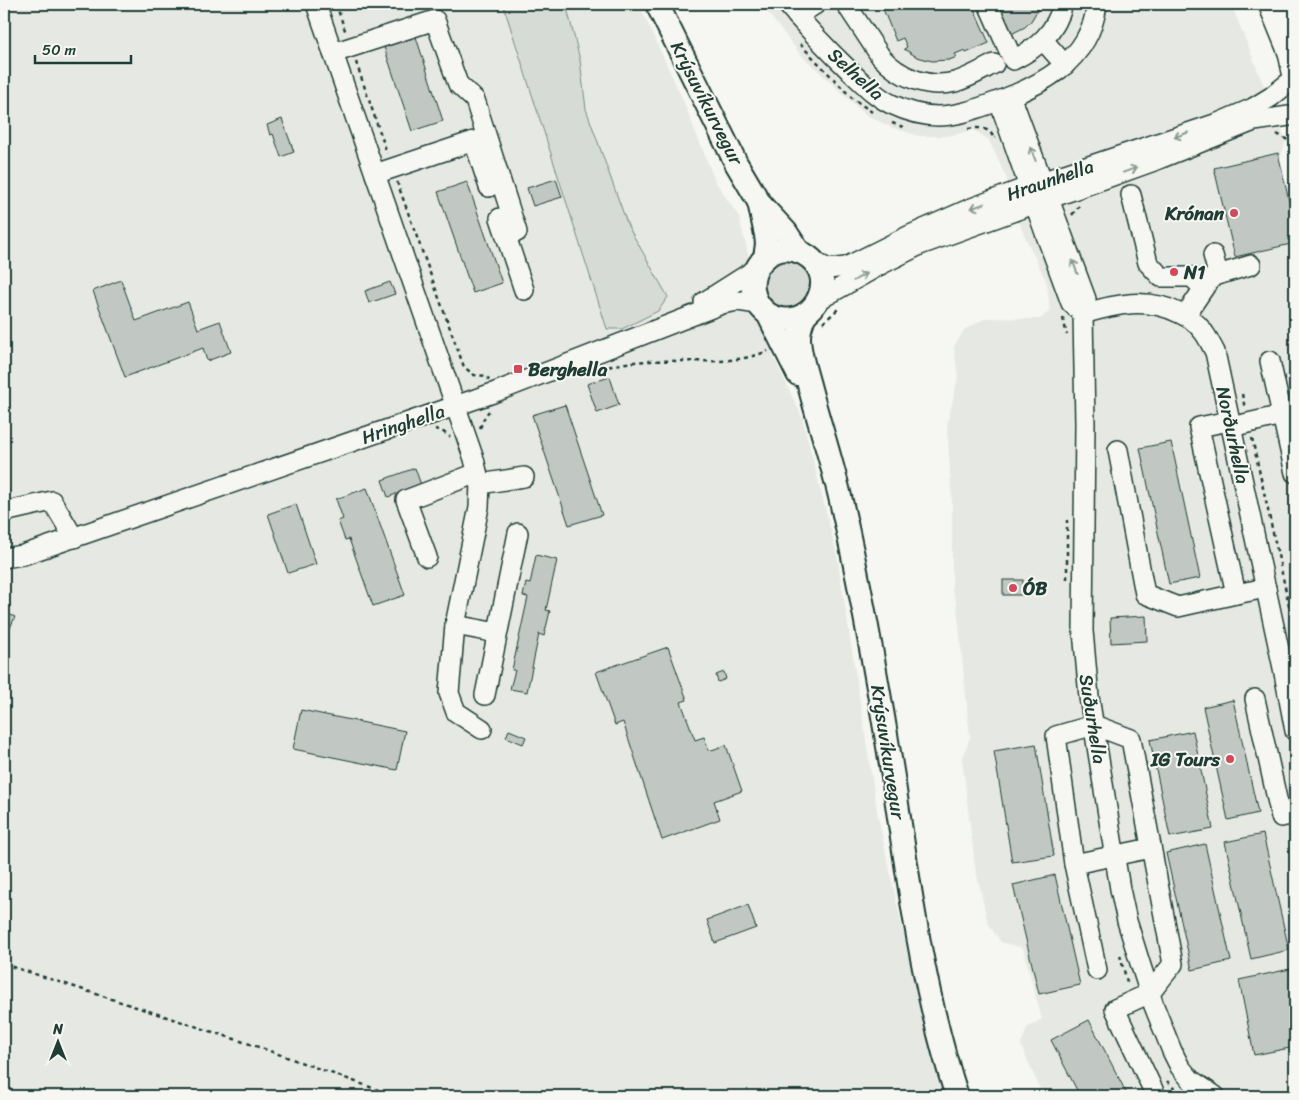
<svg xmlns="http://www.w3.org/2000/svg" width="1299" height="1100" viewBox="0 0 1299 1100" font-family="Sriracha,sans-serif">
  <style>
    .built { fill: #e6e8e4 }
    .green { fill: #d6dbd6; stroke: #7a8c85 }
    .building { fill: #c1c8c3; stroke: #1f3d34 }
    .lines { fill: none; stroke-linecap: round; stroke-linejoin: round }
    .minor-casing { stroke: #1f3d34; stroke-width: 22 }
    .major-casing { stroke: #1f3d34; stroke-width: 26 }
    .path { stroke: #1f3d34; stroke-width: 2.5; stroke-dasharray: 4 4; stroke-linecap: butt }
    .minor { stroke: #f6f6f2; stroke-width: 19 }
    .major { stroke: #f6f6f2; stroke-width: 22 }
    .oneway { stroke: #8a9a93 }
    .poi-dot { fill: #d1495b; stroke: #f6f6f2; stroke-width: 2 }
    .labels { text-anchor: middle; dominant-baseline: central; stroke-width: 4; stroke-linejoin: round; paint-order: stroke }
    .street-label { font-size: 19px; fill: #1f3d34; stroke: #f6f6f2 }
    .poi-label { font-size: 19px; font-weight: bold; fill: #1f3d34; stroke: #f6f6f2; text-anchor: start }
  </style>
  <rect width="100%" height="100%" fill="#f6f6f2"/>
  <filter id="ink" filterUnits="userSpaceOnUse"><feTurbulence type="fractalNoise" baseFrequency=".02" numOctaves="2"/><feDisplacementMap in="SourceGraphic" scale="10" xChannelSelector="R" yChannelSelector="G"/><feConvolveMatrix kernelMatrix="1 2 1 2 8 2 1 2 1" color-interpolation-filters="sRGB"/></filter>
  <g filter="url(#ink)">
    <!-- built -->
    <g class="built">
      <path d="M4,4H639L682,98L715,181L739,217L773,356L802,417L837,555L878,817L919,1005L944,1096H4Z"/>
      <path d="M761,4H1231L1286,141L1279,161L1295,227V1096H1188L1185,1095L1184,1096H1043L1021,1045L1027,1028L1042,1019L1023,948L1001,942L988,923L975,866L962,758L970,738L957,605L952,589V500L947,426L958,377L954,347L964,330L986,318L1040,319L1050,311L1047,283L1022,230L1007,179L989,140L974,130L947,136H919L890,127L865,114L801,55Z"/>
    </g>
    <!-- green -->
    <g class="green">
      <path d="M503,4H566L580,60L586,109L628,226L668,297L658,311L622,329H607Z"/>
      <path d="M795,260L811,274L812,291L796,310L771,306L761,283L774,262Z"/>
    </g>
    <!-- building -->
    <g class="building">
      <path d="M881,4H972L989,43L966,53L965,50L955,54L957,57L949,60L932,61L917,57L904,49L907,47L903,38L896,41Z"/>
      <path d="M998,4H1041L1031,21L1025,27L1011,34Z"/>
      <path d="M416,37L443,121L412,131L384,47Z"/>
      <path d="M282,119L294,152L281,157L273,134L270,135L267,125Z"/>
      <path d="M1278,153L1295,227V243L1235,257L1214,168Z"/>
      <path d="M556,179L562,197L533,206L527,188Z"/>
      <path d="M467,182L502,283L473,293L438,192Z"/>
      <path d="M121,280L136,321L188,302L198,329L220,321L231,352L207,361L203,348L125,377L93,291Z"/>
      <path d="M390,282L395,294L369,303L365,291Z"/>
      <path d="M610,377L619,405L597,413L587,384Z"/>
      <path d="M565,405L602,515L569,525L532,415Z"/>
      <path d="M1171,442L1200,578L1169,584L1140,448Z"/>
      <path d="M415,468L421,485L388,497L382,480Z"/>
      <path d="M367,488L405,595L373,606L349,539L345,540L338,521L343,519L336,499Z"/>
      <path d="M296,504L316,564L288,573L268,514Z"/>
      <path d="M536,555L557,560L546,610L550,611L544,636L539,634L527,692L510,689L515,670H512L528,597L523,596L526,583L530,584Z"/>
      <rect x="1003" y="580" width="20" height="15"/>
      <path d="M4,612L15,617L4,641Z"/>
      <path d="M1146,616L1147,641L1111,643L1110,618Z"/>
      <path d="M668,647L687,700L681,702L695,740L704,737L709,751L726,745L742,791L714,801L720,819L662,840L623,722L615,725L596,672Z"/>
      <path d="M724,672L726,679L718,682L716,675Z"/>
      <path d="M1233,700L1258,813L1228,820L1203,707Z"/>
      <path d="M301,710L405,731L397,770L293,749Z"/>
      <path d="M509,730L526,737L523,744L506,737Z"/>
      <path d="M1193,731L1213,829L1170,837L1150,740Z"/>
      <path d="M1036,744L1054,856L1012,862L994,751Z"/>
      <path d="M1263,834L1289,950L1251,959L1225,842Z"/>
      <path d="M1205,844L1231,961L1192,970L1166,853Z"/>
      <path d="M1055,875L1080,985L1039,994L1013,885Z"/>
      <path d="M748,905L756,928L715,943L707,920Z"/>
      <path d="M1290,969L1295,996V1047L1254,1055L1239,980Z"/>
      <path d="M1089,1020L1128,1096H1080L1051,1040Z"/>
    </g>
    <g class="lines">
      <!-- minor casing -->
      <g class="minor-casing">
        <g id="minor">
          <path d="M316,4L474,459L480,484L479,507L455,625L449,693L456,712L482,729"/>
          <path d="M787,4C807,28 829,51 852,73C864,84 876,97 891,104C906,111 922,116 938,116C956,116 973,110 990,104C1039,87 1090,62 1097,4"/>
          <path d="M846,4L881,57C899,77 928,89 955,82C969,78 982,70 994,64"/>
          <path d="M988,4L1013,60C1038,48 1056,32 1063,4"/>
          <path d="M1268,4L1288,53L1293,77"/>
          <path d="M1282,4L1295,32"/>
          <path d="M797,16L816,4"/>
          <path d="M1043,40L1065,65"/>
          <path d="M333,53L435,20L458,84L475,100L517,232"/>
          <path d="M1011,96L1086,299L1083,314L1085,424L1083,631L1089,697L1120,889L1127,921L1140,963L1154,1006L1172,1051L1180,1067L1191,1080L1215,1096"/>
          <path d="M999,101L1044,230L1071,303L1083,314"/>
          <path d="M375,174L474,141L489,187"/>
          <path d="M1131,195L1148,263L1161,277H1192L1203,288"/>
          <path d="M500,218L524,290"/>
          <path d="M1213,255L1218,274"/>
          <path d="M813,261L828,269L846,267L908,236L969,209L1044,181L1218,123L1253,108L1271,97L1287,84"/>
          <path d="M817,301L882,264L920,245L1154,161L1254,121L1289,116"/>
          <path d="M704,302L756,269"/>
          <path d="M1083,314C1116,304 1147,297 1179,313C1186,316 1196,322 1201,329C1207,335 1211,345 1215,352L1283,668L1295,731"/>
          <path d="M1185,316L1208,282L1214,276L1251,265"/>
          <path d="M1270,361L1295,473"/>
          <path d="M1229,421L1199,427L1236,594L1266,588"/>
          <path d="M1231,427L1282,415"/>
          <path d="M1118,450L1145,594L1178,607L1236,594"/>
          <path d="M480,484L524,477"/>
          <path d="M4,512L52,501L74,538"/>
          <path d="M427,557L406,500L477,473"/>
          <path d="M4,558L23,555L493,393L722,304L738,301L758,304"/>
          <path d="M455,625L497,633"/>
          <path d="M485,695L518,533"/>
          <path d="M1255,699L1281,817L1295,814"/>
          <path d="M1074,864L1151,848"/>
          <path d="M1097,970L1074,864L1056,736L1094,725L1131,739L1173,964L1150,993L1115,1009L1156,1096"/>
        </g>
      </g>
      <!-- major casing -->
      <g class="major-casing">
        <g id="major">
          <path d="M657,4L736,163L759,202L766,235L767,244L765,258"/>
          <path d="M759,203L786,232L799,252"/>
          <path d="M768,314C809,338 845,277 804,254C766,233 732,287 768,314L798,374"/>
          <path d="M805,314C802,322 799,329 799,337C799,353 805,370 809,385C819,423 832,462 841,501C862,592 878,684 893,777C909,884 923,993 957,1096"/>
        </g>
      </g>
      <!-- path -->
      <g class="path">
        <path d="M336,4L346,33"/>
        <path d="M800,44L852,98L872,112"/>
        <path d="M356,62L387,153"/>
        <path d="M892,123L903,127"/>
        <path d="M968,129C979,127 990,127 994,139L996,138"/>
        <path d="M1277,134L1295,144"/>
        <path d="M397,182L464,367L474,375L487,376L489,380"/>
        <path d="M1072,215L1079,206"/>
        <path d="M1063,318L1067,335"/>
        <path d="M823,323L839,308"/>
        <path d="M601,369C658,350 713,373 768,351"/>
        <path d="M1242,394L1245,409"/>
        <path d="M480,428L485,416L489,411"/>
        <path d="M435,429L442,431L450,437"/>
        <path d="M1252,438L1295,632"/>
        <path d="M1067,579V520"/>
        <path d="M1120,955L1128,986"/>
        <path d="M4,964L253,1045L395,1096"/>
        <path d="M1167,1081L1181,1096"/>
      </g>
      <!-- minor -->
      <use href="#minor" class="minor"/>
      <!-- major -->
      <use href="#major" class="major"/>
    </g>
    <!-- one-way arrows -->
    <defs><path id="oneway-shaft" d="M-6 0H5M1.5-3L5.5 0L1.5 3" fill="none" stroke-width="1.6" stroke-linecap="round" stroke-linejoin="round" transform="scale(1.25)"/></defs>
    <g class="oneway">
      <use href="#oneway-shaft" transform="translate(1181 135) rotate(161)"/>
      <use href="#oneway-shaft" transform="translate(1033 154) rotate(-111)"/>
      <use href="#oneway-shaft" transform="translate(1130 170) rotate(-20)"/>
      <use href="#oneway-shaft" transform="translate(978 206) rotate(160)"/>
      <use href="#oneway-shaft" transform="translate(1075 267) rotate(-110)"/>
      <use href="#oneway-shaft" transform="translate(860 277) rotate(-30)"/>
    </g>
  </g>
  <!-- markers -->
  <g class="poi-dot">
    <circle cx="1234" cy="213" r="5"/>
    <circle cx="1174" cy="272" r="5"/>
    <rect x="513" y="364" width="10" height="10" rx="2.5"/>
    <circle cx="1013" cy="588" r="5"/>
    <circle cx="1230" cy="759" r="5"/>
  </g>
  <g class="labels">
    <!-- street labels -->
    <g class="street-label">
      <text transform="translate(856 74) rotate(42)">Selhella</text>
      <text transform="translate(707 103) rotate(63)">Krýsuvíkurvegur</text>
      <text transform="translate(1050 180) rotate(-19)">Hraunhella</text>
      <text transform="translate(403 424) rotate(-19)">Hringhella</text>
      <text transform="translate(1233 435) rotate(78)">Norðurhella</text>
      <text transform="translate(1093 719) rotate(81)">Suðurhella</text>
      <text transform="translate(888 752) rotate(81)">Krýsuvíkurvegur</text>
    </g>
    <!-- poi labels -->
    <g class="poi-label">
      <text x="1224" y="213" text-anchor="end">Krónan</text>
      <text x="1184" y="272">N1</text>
      <text x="528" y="369">Berghella</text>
      <text x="1023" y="588">ÓB</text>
      <text x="1220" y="759" text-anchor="end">IG Tours</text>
    </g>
  </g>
  <!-- margin -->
  <rect width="1299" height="1100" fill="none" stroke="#f6f6f2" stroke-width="20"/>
  <rect x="10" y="10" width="1279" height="1080" fill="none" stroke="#1f3d34" stroke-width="2" filter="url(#ink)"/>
  <!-- north arrow -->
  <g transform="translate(58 1042)" stroke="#f6f6f2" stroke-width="4" paint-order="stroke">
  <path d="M0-4L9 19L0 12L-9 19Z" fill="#1f3d34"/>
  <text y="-8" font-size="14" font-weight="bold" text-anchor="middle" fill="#1f3d34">N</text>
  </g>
  <!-- scale -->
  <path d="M35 55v8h96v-8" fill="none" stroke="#1f3d34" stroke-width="2.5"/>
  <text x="42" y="55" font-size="15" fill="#1f3d34" stroke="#f6f6f2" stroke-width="4" paint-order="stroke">50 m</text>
</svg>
